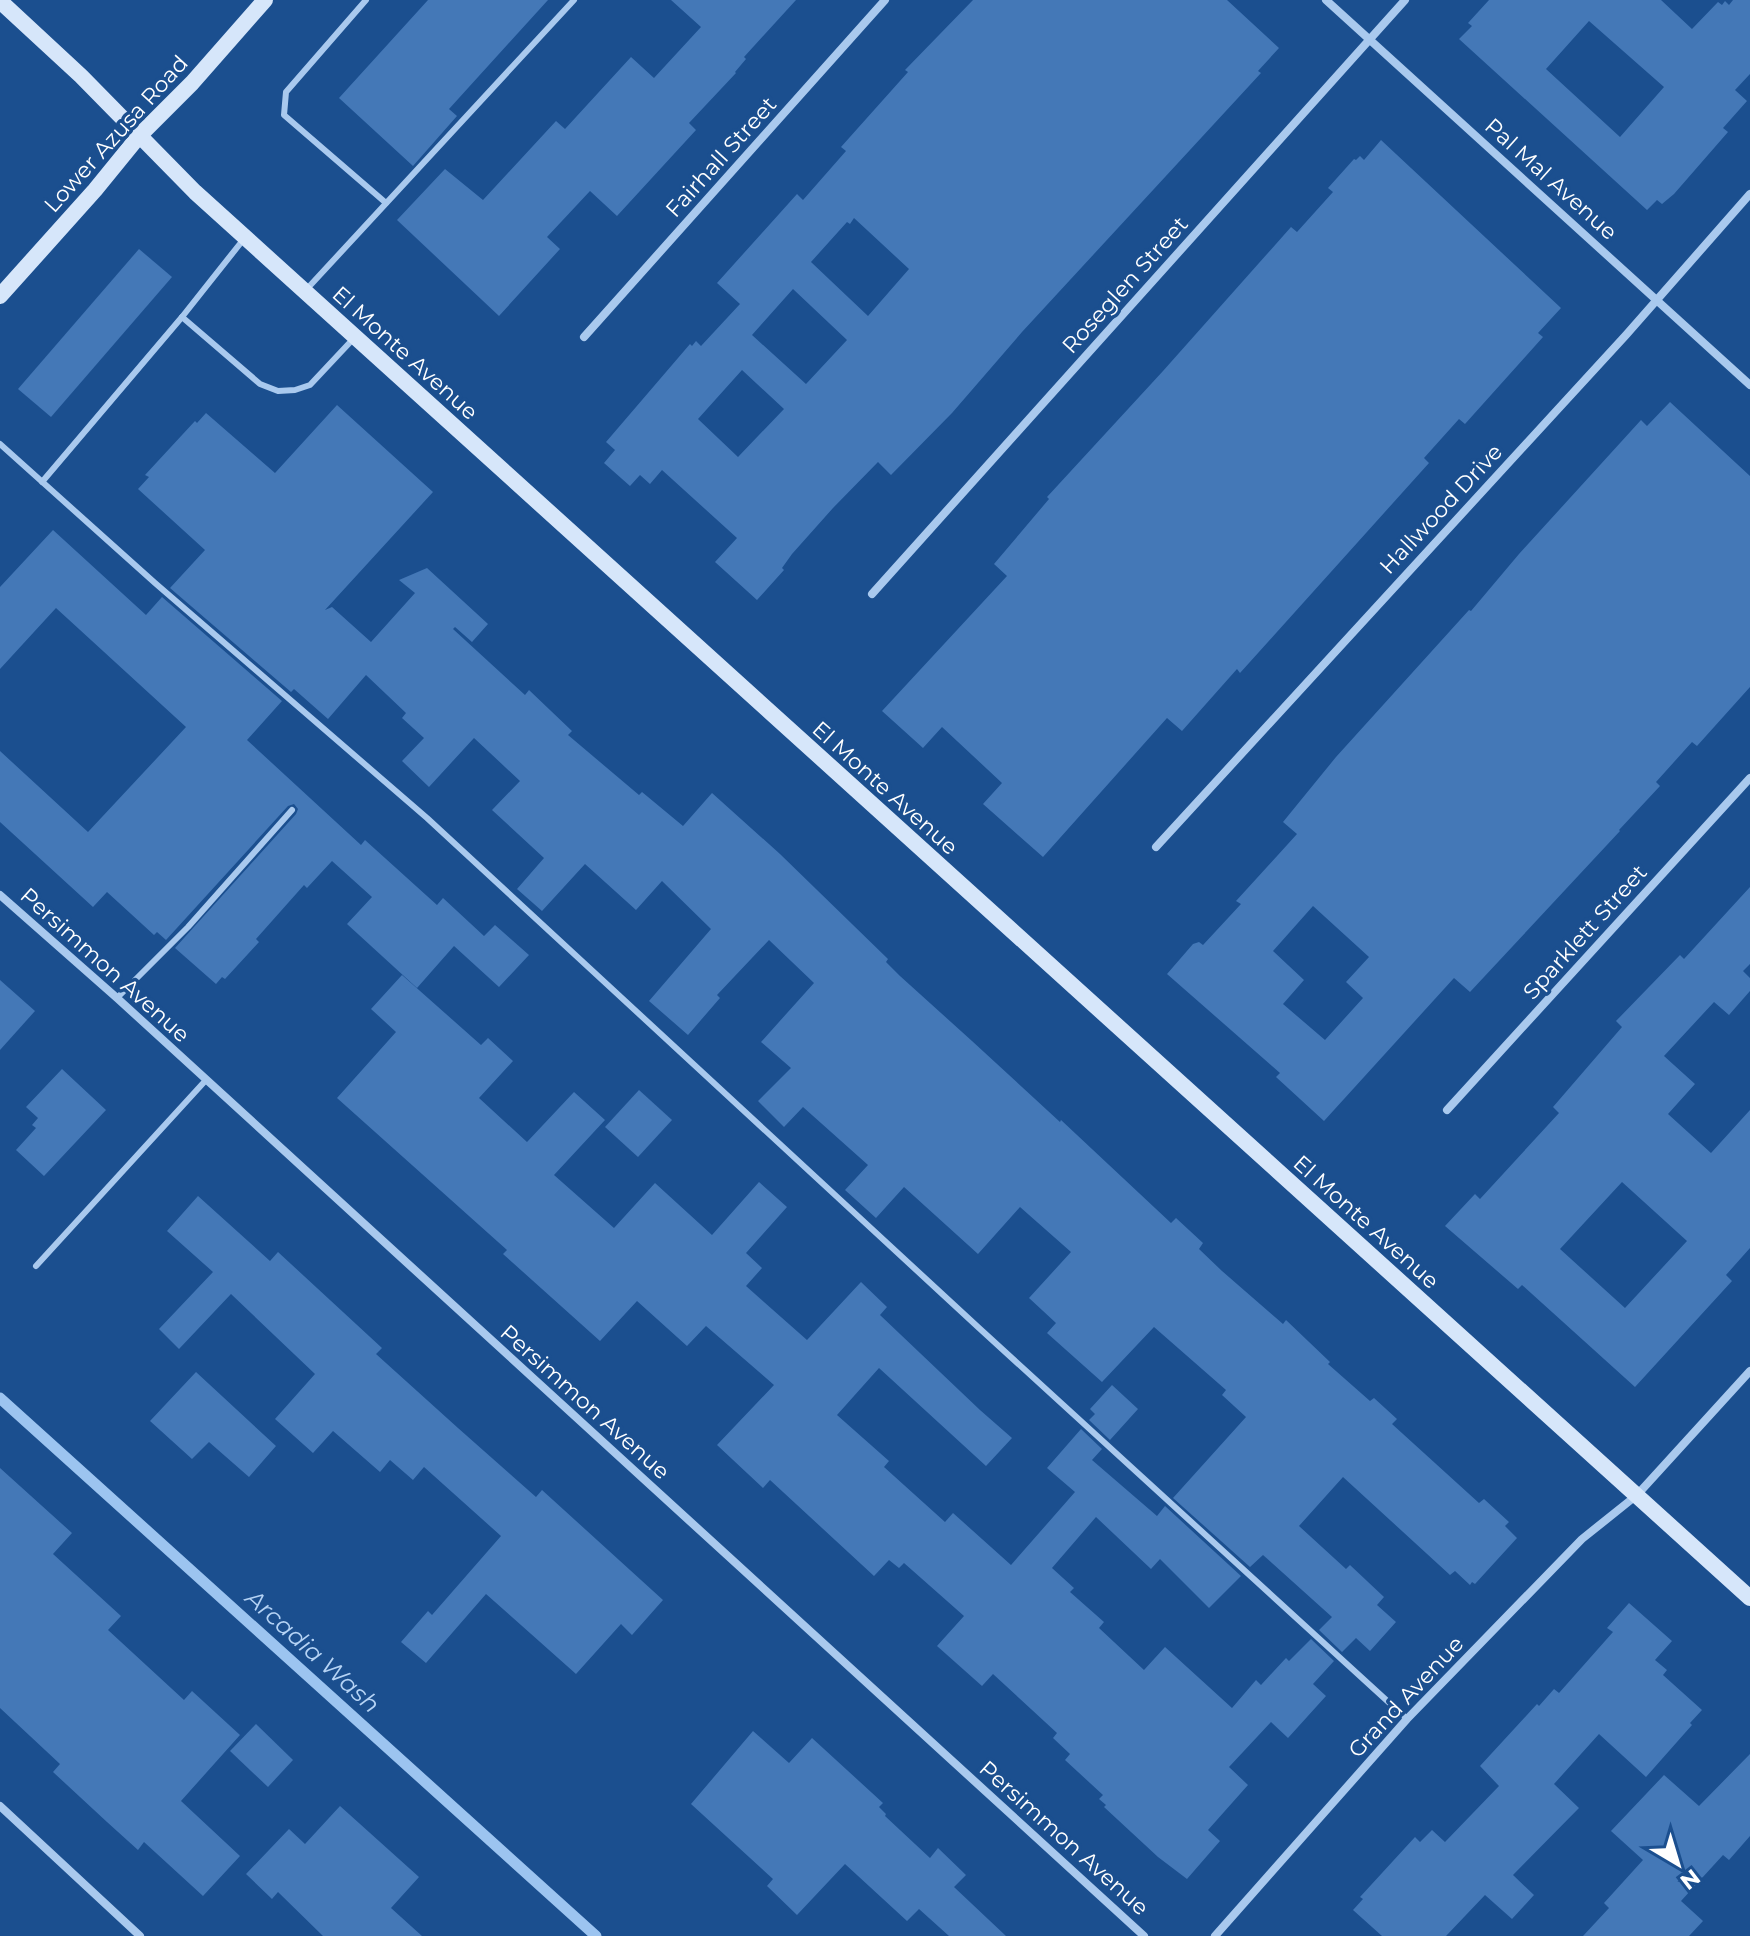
<svg xmlns="http://www.w3.org/2000/svg" width="1750" height="1936" viewBox="0 0 1750 1936" font-family="Montserrat,sans-serif">
  <style>
    .lines { fill: none; stroke-linecap: round; stroke-linejoin: round }
    .stream { stroke: #9cc4f0; stroke-width: 11 }
    .building { fill: #4478b7; fill-rule: evenodd }
    .lane { stroke: #a9c9ee; stroke-width: 6 }
    .street { stroke: #a9c9ee; stroke-width: 8 }
    .secondary { stroke: #d6e6fa; stroke-width: 16 }
    .labels { text-anchor: middle; dominant-baseline: central; stroke-width: 7; stroke-linejoin: round; paint-order: stroke }
    .street-label { font-size: 22px; fill: #fff; stroke: #1b4f8f }
    .water-label { font-size: 24px; font-style: italic; fill: #b5d3f5; stroke: #1b4f8f }
  </style>
  <rect width="100%" height="100%" fill="#1b4f8f"/>
  <g class="lines">
    <!-- stream -->
    <path class="stream" d="M0,1398L596,1936"/>
  </g>
  <!-- building -->
  <g class="building">
    <path d="M428,0H548L449,109L457,116L413,166L339,98Z"/>
    <path d="M671,0H796L744,57L746,59L735,72L736,73L689,123L696,130L617,216L590,191L547,237L560,249L499,316L397,220L445,169L483,200L556,121L565,129L631,57L654,78L701,27Z"/>
    <path d="M973,0H1227L1279,48L1258,71L1261,73L1022,332L952,413L891,475L878,462L833,508L792,554L782,568L784,570L757,600L715,562L737,538L662,470L650,484L640,475L630,486L604,463L615,450L606,442L690,344L692,346L696,341L701,346L740,304L717,283L797,194L803,200L846,151L841,147L908,72L905,70ZM854,218L909,269L868,316L811,262L847,222L850,224ZM793,289L847,340L806,384L752,335ZM742,370L784,409L738,457L698,419Z"/>
    <path d="M1489,0H1661L1692,29L1718,2L1722,5L1725,1L1729,5L1733,0H1750V74L1735,90L1747,101L1723,128L1728,132L1674,194L1662,204L1657,200L1647,210L1459,39L1472,26L1468,23ZM1589,21L1664,87L1620,137L1546,69Z"/>
    <path d="M1381,140L1561,308L1538,333L1543,337L1465,424L1459,419L1424,458L1429,463L1240,673L1237,669L1182,731L1167,718L1043,857L983,804L1002,783L942,727L923,748L882,711L1007,576L994,564L1049,499L1047,497L1163,371L1291,227L1297,232L1333,192L1328,188L1354,159L1356,160L1360,156L1364,160Z"/>
    <path d="M139,249L172,277L51,417L18,389Z"/>
    <path d="M1670,402L1750,476V687L1697,746L1692,742L1656,782L1660,786L1619,830L1620,831L1470,992L1454,978L1324,1121L1276,1077L1280,1073L1167,974L1193,944L1199,942L1203,945L1241,904L1236,901L1297,834L1283,822L1336,757L1469,610L1471,611L1519,554L1641,420L1647,426ZM1313,906L1369,957L1346,982L1363,998L1325,1040L1283,1004L1304,980L1273,951Z"/>
    <path d="M337,405L433,492L325,610L332,607L371,642L415,593L399,580L427,568L488,624L472,642L455,627L453,629L525,695L529,690L572,731L568,735L639,795L642,792L683,826L712,793L780,854L888,959L886,962L900,976L972,1041L1060,1122L1061,1120L1171,1223L1176,1218L1203,1243L1199,1249L1222,1271L1283,1324L1286,1320L1330,1362L1328,1364L1370,1401L1374,1398L1397,1419L1392,1424L1479,1503L1484,1499L1509,1522L1505,1526L1517,1538L1475,1584L1472,1582L1470,1585L1455,1571L1450,1575L1343,1477L1299,1526L1346,1569L1350,1565L1384,1597L1377,1605L1396,1622L1370,1651L1356,1638L1342,1652L1319,1630L1332,1617L1263,1555L1250,1567L1173,1498L1246,1417L1222,1395L1226,1390L1154,1327L1102,1382L1047,1333L1056,1323L1029,1298L1071,1252L1020,1207L978,1254L904,1187L876,1218L845,1190L868,1165L803,1107L784,1127L758,1101L791,1068L761,1042L814,983L769,940L717,995L720,998L688,1035L649,1001L711,929L662,881L636,910L585,864L542,911L517,889L544,858L492,810L520,781L474,738L429,787L402,761L424,738L402,718L406,713L366,675L328,719L294,689L291,692L170,588L205,550L138,489L149,477L145,475L195,421L197,423L206,413L275,473Z"/>
    <path d="M53,530L146,615L162,597L282,701L247,740L361,845L365,840L437,905L443,898L484,936L495,925L529,955L499,987L454,946L417,988L347,924L372,897L332,861L307,888L304,885L256,939L259,942L225,979L222,977L216,984L175,948L296,814L298,809L294,804L288,806L166,940L157,932L154,935L107,892L93,907L0,822V751L88,832L186,727L56,608L0,669V587Z"/>
    <path d="M1750,887V964L1743,971L1750,978V991L1729,1015L1714,1002L1664,1056L1695,1084L1668,1114L1711,1153L1750,1110V1248L1726,1275L1732,1281L1635,1387L1522,1285L1518,1289L1445,1226L1475,1194L1480,1199L1559,1113L1553,1107L1622,1027L1616,1021L1680,955L1684,959ZM1622,1182L1687,1241L1625,1308L1560,1249Z"/>
    <path d="M402,975L481,1045L488,1038L513,1061L479,1098L527,1142L574,1092L605,1120L554,1175L614,1228L655,1183L712,1235L759,1182L787,1207L746,1253L762,1268L746,1286L807,1340L861,1282L887,1307L880,1315L980,1410L1012,1438L986,1466L879,1368L837,1415L889,1461L884,1467L945,1522L953,1513L1011,1565L1075,1492L1047,1468L1081,1429L1102,1449L1092,1460L1157,1516L1165,1506L1241,1576L1209,1608L1160,1559L1151,1569L1096,1517L1052,1568L1074,1588L1070,1592L1104,1622L1099,1628L1144,1670L1165,1647L1232,1708L1256,1680L1261,1685L1286,1658L1289,1661L1311,1639L1334,1661L1313,1684L1326,1696L1288,1738L1271,1722L1229,1767L1248,1785L1208,1830L1220,1841L1187,1879L1158,1857L1104,1807L1106,1805L1099,1799L1103,1795L1065,1760L1070,1754L1053,1738L1057,1733L993,1674L982,1686L937,1646L964,1616L904,1563L899,1568L889,1560L874,1576L770,1480L763,1488L717,1445L774,1385L706,1326L687,1346L637,1301L600,1341L503,1254L507,1250L337,1098L396,1032L371,1009Z"/>
    <path d="M0,980L35,1011L0,1050Z"/>
    <path d="M62,1069L106,1110L44,1176L16,1150L36,1128L32,1125L38,1118L26,1107Z"/>
    <path d="M639,1090L672,1120L638,1157L605,1127Z"/>
    <path d="M198,1196L270,1261L278,1252L382,1348L376,1354L458,1428L536,1497L542,1490L663,1600L632,1635L621,1624L576,1674L486,1594L426,1663L401,1642L428,1611L432,1615L501,1536L424,1467L413,1480L390,1460L380,1472L333,1431L313,1453L275,1419L315,1374L231,1294L179,1349L159,1329L213,1272L167,1231Z"/>
    <path d="M196,1372L276,1446L249,1477L209,1442L192,1459L150,1421Z"/>
    <path d="M1112,1385L1138,1409L1110,1440L1089,1420L1095,1414L1090,1409Z"/>
    <path d="M0,1468L72,1533L53,1554L121,1616L108,1630L184,1700L192,1691L240,1735L181,1801L240,1856L203,1896L144,1842L138,1850L107,1822L53,1772L60,1764L0,1708Z"/>
    <path d="M1629,1603L1672,1641L1655,1660L1667,1670L1663,1675L1702,1710L1690,1723L1692,1725L1646,1777L1599,1734L1554,1784L1579,1808L1513,1875L1534,1895L1512,1919L1485,1895L1446,1936H1382L1353,1910L1363,1899L1360,1897L1415,1837L1420,1842L1432,1830L1445,1842L1499,1786L1480,1766L1537,1704L1539,1706L1554,1689L1559,1693L1613,1632L1607,1628Z"/>
    <path d="M256,1724L293,1760L268,1787L230,1751Z"/>
    <path d="M753,1731L789,1763L812,1738L883,1803L879,1807L886,1814L885,1816L930,1858L938,1848L966,1875L954,1887L1006,1936H949L919,1909L907,1921L845,1864L797,1915L767,1886L773,1879L691,1804Z"/>
    <path d="M1750,1754V1836L1729,1860L1723,1855L1681,1901L1703,1921L1689,1936H1583L1609,1908L1604,1903L1643,1860L1611,1831L1664,1775L1699,1806Z"/>
    <path d="M340,1806L419,1877L391,1908L422,1936H323L278,1892L272,1899L246,1874L289,1829L305,1844Z"/>
  </g>
  <g class="lines">
    <!-- lane -->
    <g class="lane">
      <path d="M366,0L286,92L284,115L386,203"/>
      <path d="M305,291L574,0"/>
      <path d="M182,317L260,384L278,391L295,390L310,385L355,337"/>
      <path d="M0,444L155,583L427,818L979,1328L1407,1719"/>
      <path d="M42,482L182,317L243,240"/>
      <path d="M117,998L188,927L292,810"/>
      <path d="M36,1266L206,1080"/>
    </g>
    <!-- street -->
    <g class="street">
      <path d="M1326,0L1750,385"/>
      <path d="M584,337L885,0"/>
      <path d="M872,594L1405,0"/>
      <path d="M1156,847L1626,335L1750,194"/>
      <path d="M0,895L117,998L1144,1936"/>
      <path d="M1447,1110L1750,778"/>
      <path d="M0,1806L140,1936"/>
      <path d="M1215,1936L1407,1719L1582,1539L1637,1495L1750,1371"/>
    </g>
    <!-- secondary -->
    <g class="secondary">
      <path d="M0,1L81,76L195,192L1750,1598"/>
      <path d="M0,296L95,190L139,136L192,83L265,0"/>
    </g>
  </g>
  <g class="labels">
    <!-- street labels -->
    <g class="street-label">
      <text transform="translate(116 134) rotate(-48)">Lower Azusa Road</text>
      <text transform="translate(721 157) rotate(-48)">Fairhall Street</text>
      <text transform="translate(1551 179) rotate(42)">Pal Mal Avenue</text>
      <text transform="translate(1125 285) rotate(-48)">Roseglen Street</text>
      <text transform="translate(405 353) rotate(42)">El Monte Avenue</text>
      <text transform="translate(1441 509) rotate(-47)">Hallwood Drive</text>
      <text transform="translate(885 788) rotate(42)">El Monte Avenue</text>
      <text transform="translate(1585 932) rotate(-48)">Sparklett Street</text>
      <text transform="translate(105 965) rotate(42)">Persimmon Avenue</text>
      <text transform="translate(1366 1222) rotate(42)">El Monte Avenue</text>
      <text transform="translate(585 1402) rotate(42)">Persimmon Avenue</text>
      <text transform="translate(1406 1697) rotate(-47)">Grand Avenue</text>
      <text transform="translate(1064 1838) rotate(42)">Persimmon Avenue</text>
    </g>
    <!-- water labels -->
    <g class="water-label">
      <text transform="translate(313 1651) rotate(42)">Arcadia Wash</text>
    </g>
  </g>
  <!-- north arrow -->
  <g transform="translate(1678 1864) rotate(142)" stroke="#1b4f8f" stroke-width="6" paint-order="stroke">
  <path d="M0-6L14 30L0 20L-14 30Z" fill="#ffffff"/>
  <text y="-12" font-size="22" font-weight="bold" text-anchor="middle" fill="#ffffff">N</text>
  </g>
</svg>
